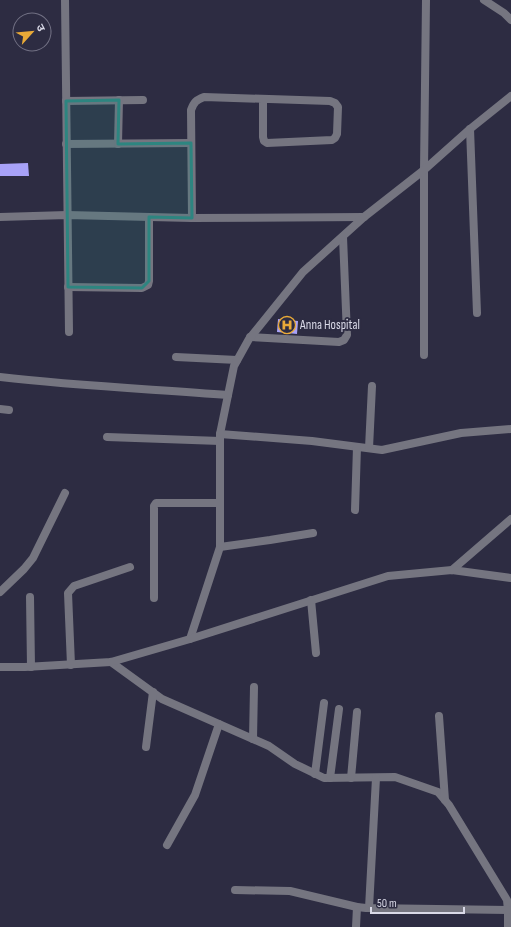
<svg xmlns="http://www.w3.org/2000/svg" width="511" height="927" viewBox="0 0 511 927" font-family="'Sofia Sans Condensed','Noto Sans Devanagari',sans-serif">
  <style>
    .building { fill: #a8a2f8 }
    .lines { fill: none; stroke-linecap: round; stroke-linejoin: round }
    .street { stroke: #757580; stroke-width: 8 }
    .marked { fill: #2d8580; fill-opacity: 0.2; stroke: #2d8580; stroke-width: 3; stroke-linejoin: round }
    .labels { text-anchor: middle; dominant-baseline: central; stroke-width: 4; stroke-linejoin: round; paint-order: stroke }
    .poi-label { font-size: 13px; fill: #d9d9e7; stroke: #2d2c42; text-anchor: start }
  </style>
  <rect width="100%" height="100%" fill="#2d2c42"/>
  <!-- building -->
  <g class="building">
    <path d="M28,163L29,176H0V164Z"/>
    <path d="M278,319L298,321L297,334L277,332Z"/>
  </g>
  <g class="lines">
    <!-- street -->
    <g class="street">
      <path d="M65,0L69,332"/>
      <path d="M484,0L504,13L511,20"/>
      <path d="M66,101L143,100"/>
      <path d="M470,129L477,313"/>
      <path d="M66,144L191,143"/>
      <path d="M118,144L119,100"/>
      <path d="M0,217L67,215L192,218L364,217"/>
      <path d="M192,218L191,110C194,102 196,100 204,97L330,101L335,103L338,107L337,134L335,138L332,140L267,143L264,141L263,137V99"/>
      <path d="M68,287L142,288L148,285L149,281V217"/>
      <path d="M250,337L339,342L344,340L347,335L343,237"/>
      <path d="M424,355V170L426,0"/>
      <path d="M176,357L237,360"/>
      <path d="M0,377C76,386 152,389 228,395"/>
      <path d="M0,409L9,410"/>
      <path d="M220,434L312,441L382,450L461,433L511,429"/>
      <path d="M107,437L220,441"/>
      <path d="M369,448L372,386"/>
      <path d="M355,510L357,447"/>
      <path d="M220,547L270,540L313,533"/>
      <path d="M452,570L511,519"/>
      <path d="M0,592L24,569L33,558L65,493"/>
      <path d="M30,597L31,667"/>
      <path d="M154,598V506L156,503H220"/>
      <path d="M311,600L316,653"/>
      <path d="M190,639L220,547V434L234,366L249,339L303,272L364,217L424,170L470,129L511,96"/>
      <path d="M111,662L162,699L269,746L295,764L324,778L395,777L438,792L449,805L507,900L508,910V927"/>
      <path d="M71,665L68,593L74,586L130,567"/>
      <path d="M0,667H25L111,662L190,639L388,576L452,570L511,578"/>
      <path d="M439,716L445,800"/>
      <path d="M253,739L254,687"/>
      <path d="M146,747L153,692"/>
      <path d="M315,774L324,703"/>
      <path d="M330,778L339,709"/>
      <path d="M351,778L357,712"/>
      <path d="M167,845L195,795L219,724"/>
      <path d="M235,890L290,891L357,907L366,908L508,910"/>
      <path d="M369,908L376,778"/>
      <path d="M356,927L357,907"/>
    </g>
  </g>
  <!-- marked area -->
  <path class="marked" d="M119,100L118,144L191,143L192,218L149,217V281L142,288L68,287L66,101Z"/>
  <!-- icons -->
  <defs>
    <g id="hospital-ring" transform="scale(0.9)"><circle r="9.5" fill="#2d2c42" stroke="#e9aa38" stroke-width="1.5"/><path d="M-5-5h3v3.5h4V-5h3V5h-3V1.5h-4V5h-3Z" fill="#e9aa38"/></g>
  </defs>
  <g fill-rule="evenodd">
    <use href="#hospital-ring" x="287" y="325"/>
  </g>
  <g class="labels">
    <!-- poi labels -->
    <g class="poi-label">
      <text x="300" y="325">Anna Hospital</text>
    </g>
  </g>
  <!-- north arrow -->
  <g transform="translate(32 32) rotate(63)"><circle r="19" fill="#2d2c42" stroke="#727184"/>
  <path d="M0-3L7 15L0 10L-7 15Z" fill="#e9aa38"/>
  <text y="-6" font-size="11" font-weight="bold" text-anchor="middle" fill="#d9d9e7">उ</text>
  </g>
  <!-- scale -->
  <path d="M371 907v6h93v-6" fill="none" stroke="#d9d9e7" stroke-width="2"/>
  <text x="377" y="907" font-size="12" fill="#d9d9e7" stroke="#2d2c42" stroke-width="3" paint-order="stroke">50 m</text>
</svg>
